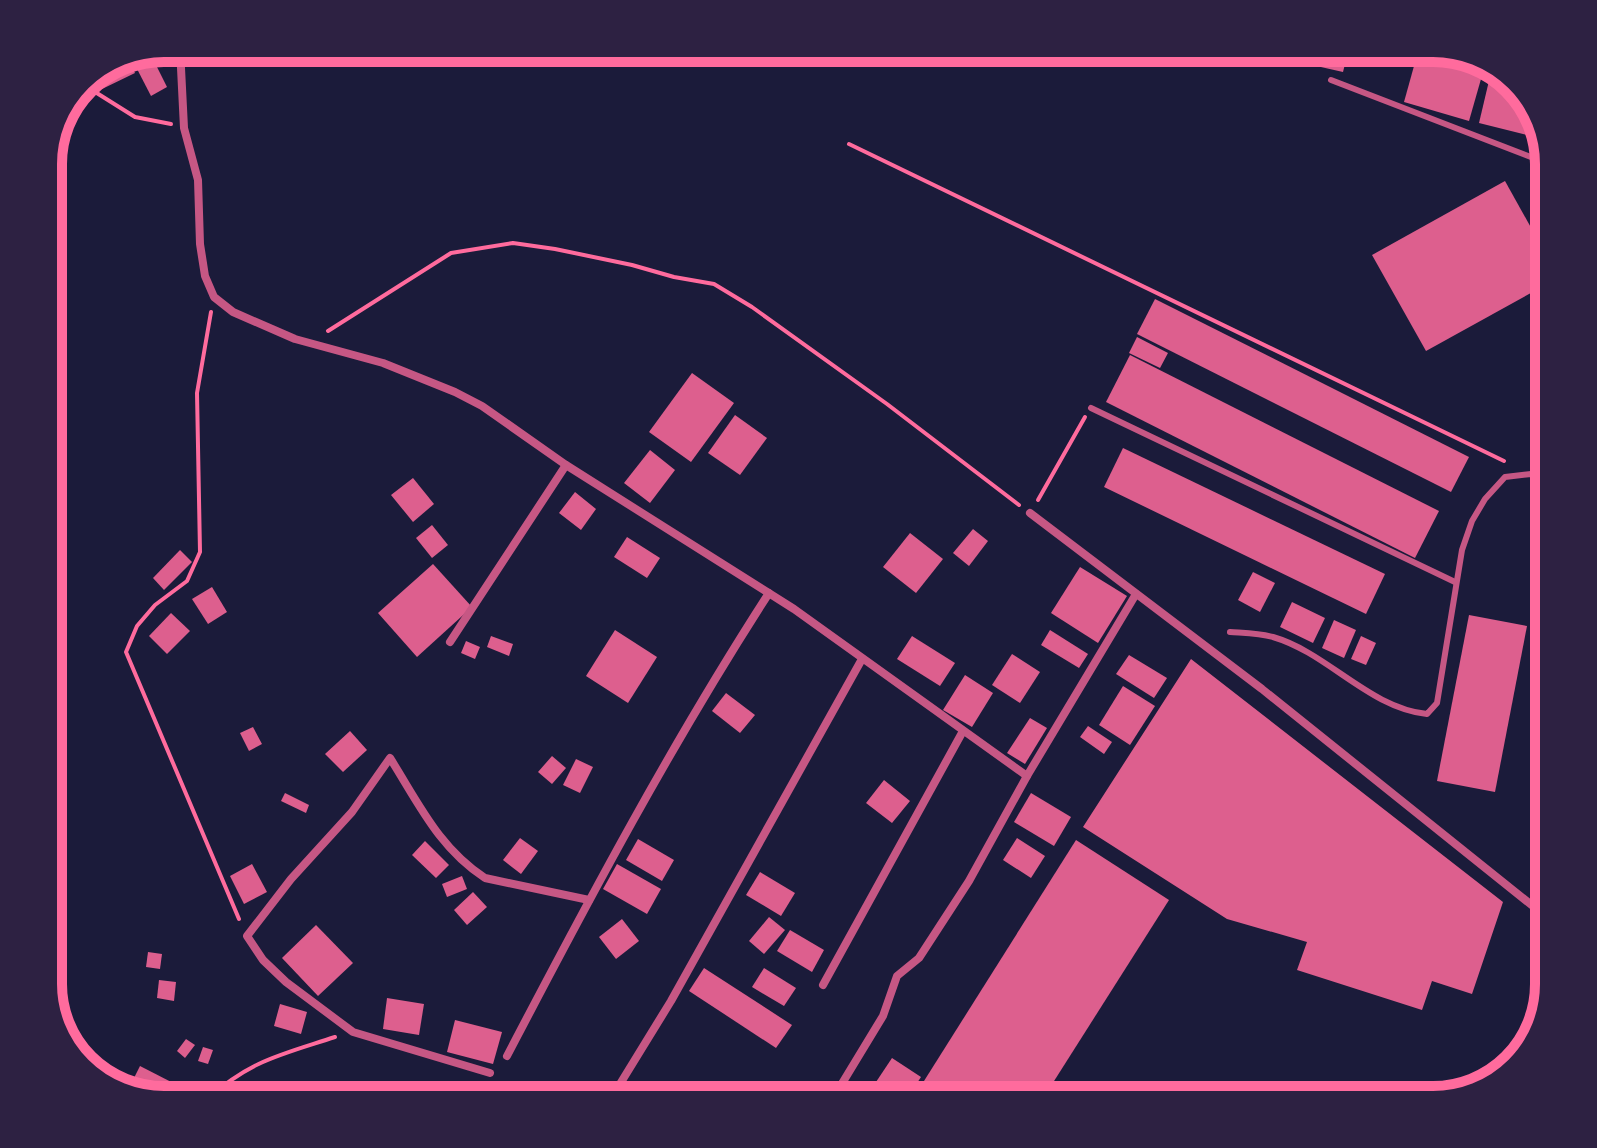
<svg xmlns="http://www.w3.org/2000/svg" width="1597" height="1148" viewBox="0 0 1597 1148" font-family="Helvetica,sans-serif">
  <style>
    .building { fill: #dd5f8e }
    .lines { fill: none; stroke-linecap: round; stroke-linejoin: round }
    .path { stroke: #ff6b9d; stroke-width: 4 }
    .service { stroke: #c65784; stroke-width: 6 }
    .minor { stroke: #c65784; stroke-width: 8 }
    .rim { fill: none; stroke: #ff6b9d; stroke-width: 10 }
  </style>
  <rect width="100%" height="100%" fill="#1b1b3a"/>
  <!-- building -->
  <g class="building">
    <path d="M1316,48H1349L1343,72L1312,65Z"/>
    <path d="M1419,48H1433L1485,65L1469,121L1404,102Z"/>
    <path d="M152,57L167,87L151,96L135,65Z"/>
    <path d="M129,61L135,73L102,89L95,74Z"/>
    <path d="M1492,68L1503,72L1537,113L1543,139L1479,123Z"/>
    <path d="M1505,181L1549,260V283L1426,351L1372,255Z"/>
    <path d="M1155,299L1469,457L1451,492L1137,334Z"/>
    <path d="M1137,337L1168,353L1160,368L1129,353Z"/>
    <path d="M1130,355L1439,511L1415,558L1106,402Z"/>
    <path d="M692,373L734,403L691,462L649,432Z"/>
    <path d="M735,415L767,438L740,475L708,453Z"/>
    <path d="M1123,448L1385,574L1366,614L1104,487Z"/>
    <path d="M650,450L675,470L650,503L624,483Z"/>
    <path d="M413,478L434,504L413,522L391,495Z"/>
    <path d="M575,492L596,509L581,530L559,513Z"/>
    <path d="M432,525L448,545L432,558L416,538Z"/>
    <path d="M973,529L988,541L969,566L953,553Z"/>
    <path d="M910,533L943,559L916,593L883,567Z"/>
    <path d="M627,537L660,558L647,578L614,557Z"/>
    <path d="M180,550L192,562L164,590L153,578Z"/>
    <path d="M433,564L472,607L417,657L378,613Z"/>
    <path d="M1080,567L1127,596L1098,643L1051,613Z"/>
    <path d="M1253,572L1275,583L1260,612L1238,600Z"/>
    <path d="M212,587L227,612L208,624L192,599Z"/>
    <path d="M1292,602L1325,618L1313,643L1280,627Z"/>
    <path d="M171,613L190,631L167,654L149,636Z"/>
    <path d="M1469,615L1527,626L1495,792L1437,781Z"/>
    <path d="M1334,620L1356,630L1344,658L1322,648Z"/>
    <path d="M615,630L657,657L628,703L586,676Z"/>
    <path d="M1050,630L1088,654L1079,668L1041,645Z"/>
    <path d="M491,636L513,644L509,656L487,647Z"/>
    <path d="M912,636L955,663L940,686L897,659Z"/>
    <path d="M1361,636L1376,643L1366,665L1351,659Z"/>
    <path d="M466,641L480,647L475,659L461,653Z"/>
    <path d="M1012,654L1040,672L1020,703L992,685Z"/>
    <path d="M1129,655L1167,678L1154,698L1116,674Z"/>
    <path d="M1191,659L1503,902L1472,994L1432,981L1422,1010L1297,970L1307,942L1227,919L1083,827Z"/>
    <path d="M965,675L993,693L972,727L943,710Z"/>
    <path d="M1123,686L1155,706L1130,745L1099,725Z"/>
    <path d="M726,693L755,715L740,733L712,711Z"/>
    <path d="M1030,718L1047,728L1025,764L1007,753Z"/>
    <path d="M1088,726L1112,742L1104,754L1080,737Z"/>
    <path d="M253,727L262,744L249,751L240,733Z"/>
    <path d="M350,731L367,750L343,772L325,754Z"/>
    <path d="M552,756L566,768L552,784L538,772Z"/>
    <path d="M576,759L593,767L580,793L563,785Z"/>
    <path d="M884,780L910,801L892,823L866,803Z"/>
    <path d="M285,793L309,805L306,813L281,801Z"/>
    <path d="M1031,793L1071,817L1054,846L1014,822Z"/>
    <path d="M520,838L538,851L521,874L503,860Z"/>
    <path d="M1017,838L1045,856L1031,878L1003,860Z"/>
    <path d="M638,839L674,860L662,881L626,860Z"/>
    <path d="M1076,840L1169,900L1042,1100H912Z"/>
    <path d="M425,841L449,865L436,878L412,855Z"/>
    <path d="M252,864L267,892L244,904L230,876Z"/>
    <path d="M617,864L661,889L647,914L603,889Z"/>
    <path d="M760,872L795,893L781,916L746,895Z"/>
    <path d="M462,876L467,889L447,897L442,884Z"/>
    <path d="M473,892L487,907L467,925L454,910Z"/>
    <path d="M769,917L785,930L764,954L749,941Z"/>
    <path d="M622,919L639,941L616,959L599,937Z"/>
    <path d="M316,925L353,963L318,996L282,958Z"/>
    <path d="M790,930L824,950L812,972L777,951Z"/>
    <path d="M148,952L162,954L160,969L146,967Z"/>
    <path d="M704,968L792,1025L776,1048L689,991Z"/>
    <path d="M764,968L796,988L784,1006L752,987Z"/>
    <path d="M159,980L176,982L174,1001L157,998Z"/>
    <path d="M387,998L424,1004L419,1035L383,1029Z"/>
    <path d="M280,1004L307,1012L301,1034L274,1026Z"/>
    <path d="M455,1020L502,1032L493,1064L447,1052Z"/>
    <path d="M186,1039L195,1045L185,1058L177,1051Z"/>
    <path d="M203,1047L213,1050L208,1064L198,1061Z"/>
    <path d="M892,1058L921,1077L906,1100L876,1082Z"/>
    <path d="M140,1066L179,1086L172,1100H164L129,1088Z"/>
  </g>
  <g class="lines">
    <!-- path -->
    <g class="path">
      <path d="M84,85L135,117L171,124"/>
      <path d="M849,144L1504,461"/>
      <path d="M211,312L197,393L200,552L187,581L155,605L137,626L126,652L239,919"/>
      <path d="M328,331L451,253L513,243L555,249L632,265L674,277L714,284L752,307L887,404L1019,505"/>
      <path d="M1038,500L1085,417"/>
      <path d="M206,1100C251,1060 280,1055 335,1037"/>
    </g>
    <!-- service -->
    <g class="service">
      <path d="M1331,80L1549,164"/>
      <path d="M1091,408L1455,582"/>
      <path d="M1230,632C1244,633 1259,633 1273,637C1328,653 1369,708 1427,714L1437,703L1462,550L1472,521L1485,499L1505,477L1531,474L1549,481"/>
    </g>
    <!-- minor -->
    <g class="minor">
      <path d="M180,48L184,128L198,180L200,244L205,276L214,297L233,312L295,339L383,363L455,392L482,406L566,465L794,609L1027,776"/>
      <path d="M1030,513L1262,689L1549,919"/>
      <path d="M450,642L566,465"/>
      <path d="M823,985L963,731"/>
      <path d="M507,1056C589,899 672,743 769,593"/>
      <path d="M490,1073L353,1032L286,982L263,960L247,936L291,879L352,812L390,758C419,804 439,848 485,878L589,900"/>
      <path d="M620,1084L671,1001L862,659"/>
      <path d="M832,1100L883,1016L897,976L919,958L969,881L1027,776L1136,594"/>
    </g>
  </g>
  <!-- crop -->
  <path d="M0 0H1597V1148H0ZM164 62H1433A102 102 0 0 1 1535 164V984A102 102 0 0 1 1433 1086H164A102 102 0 0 1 62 984V164A102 102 0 0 1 164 62Z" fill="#2d2142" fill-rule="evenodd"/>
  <path class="rim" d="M164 62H1433A102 102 0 0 1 1535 164V984A102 102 0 0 1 1433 1086H164A102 102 0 0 1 62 984V164A102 102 0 0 1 164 62Z"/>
</svg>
